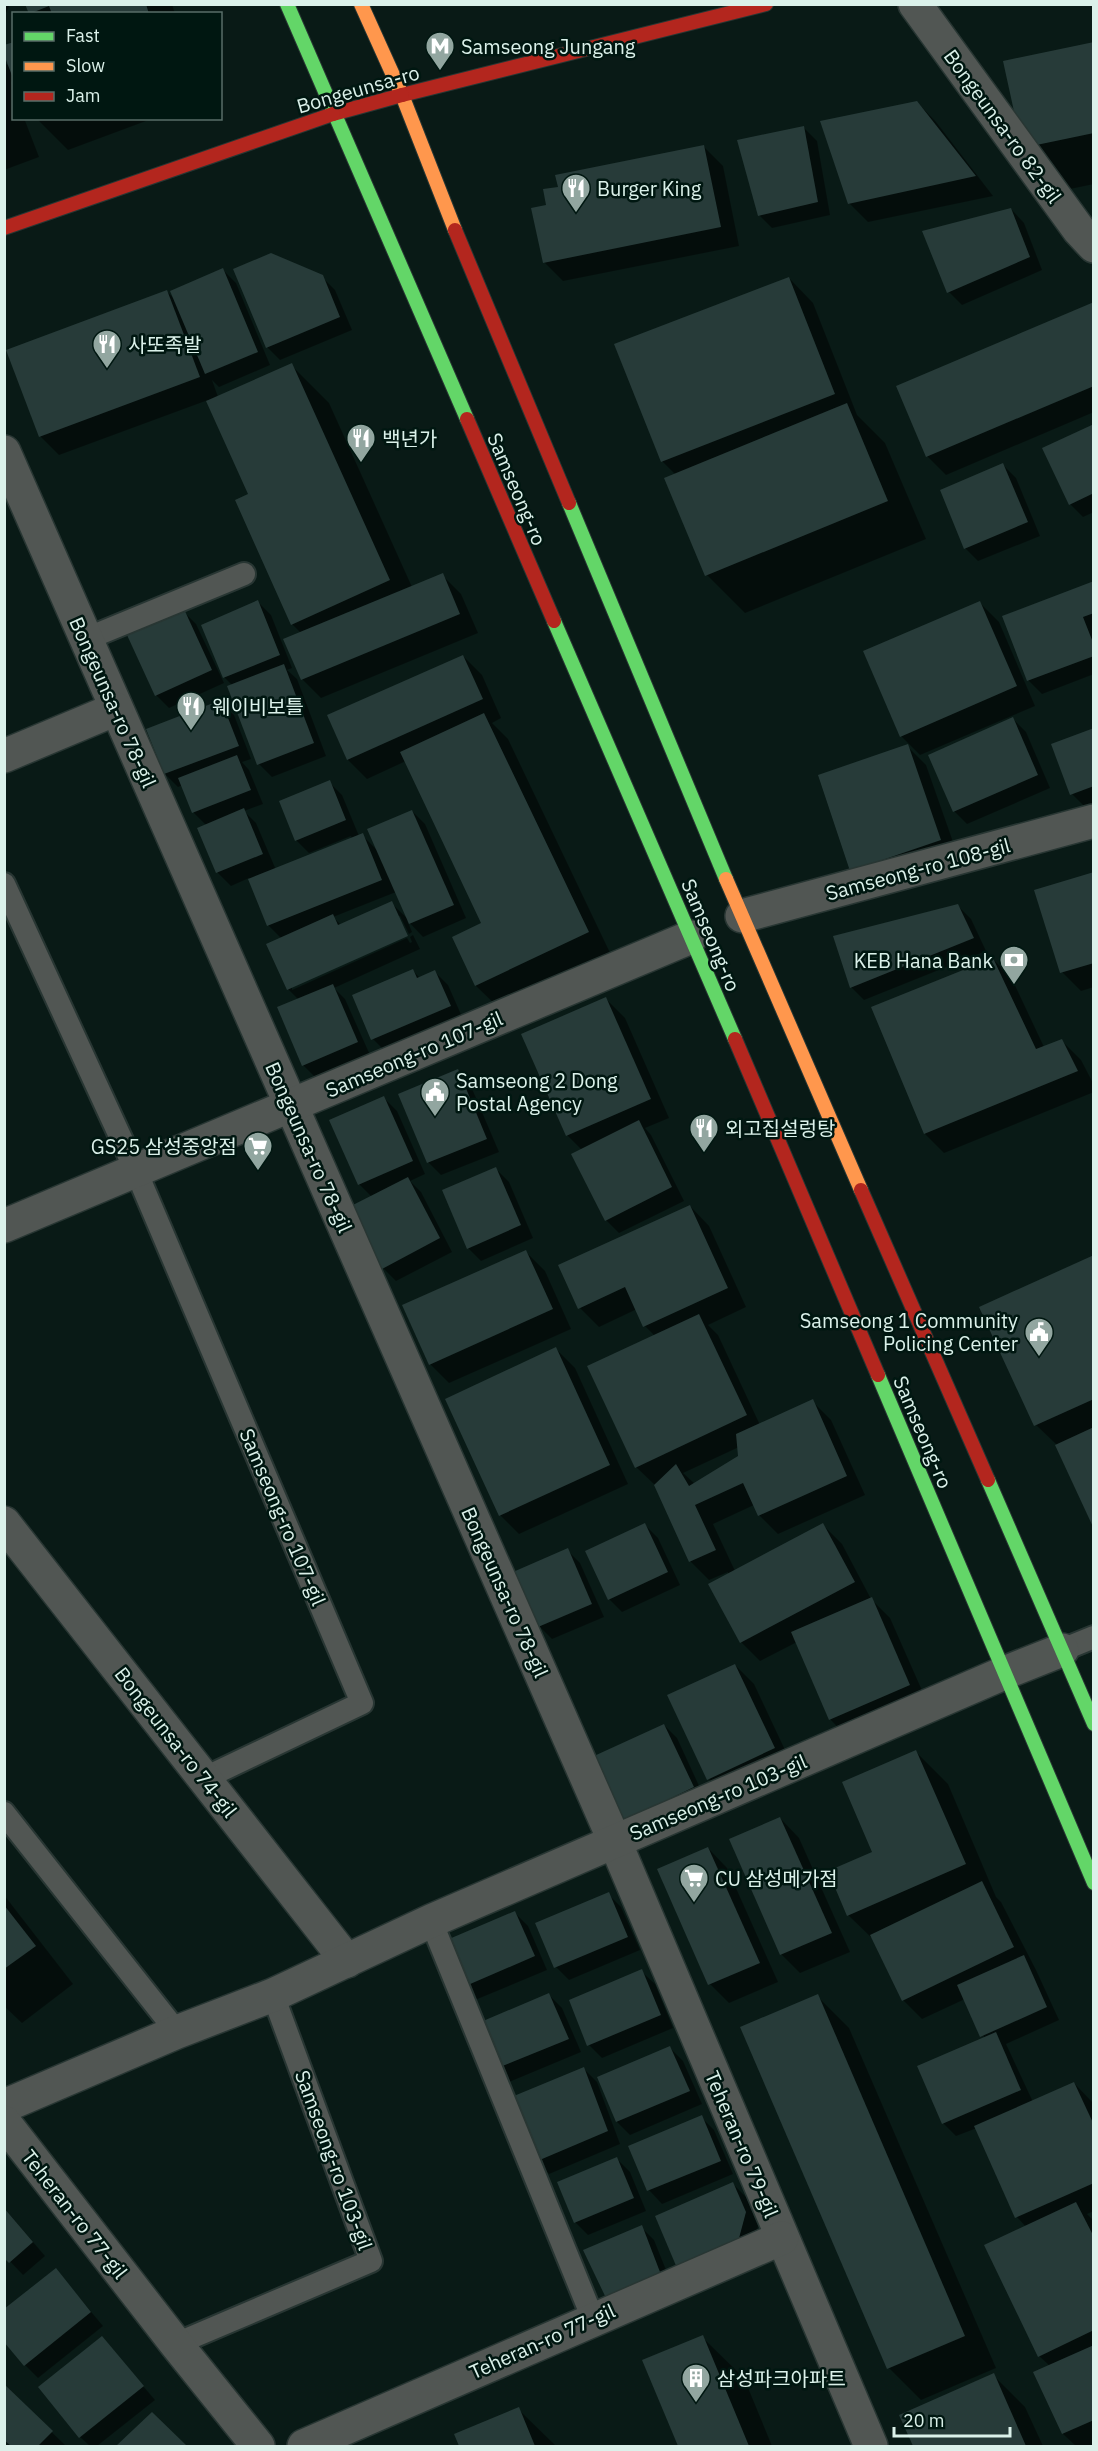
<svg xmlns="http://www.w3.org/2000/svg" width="1098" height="2451" viewBox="0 0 1098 2451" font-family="'IBM Plex Sans','Noto Sans KR',sans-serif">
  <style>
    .shadow { fill: #0007; fill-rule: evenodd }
    .building { fill: #273b39 }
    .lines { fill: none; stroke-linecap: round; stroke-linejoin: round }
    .lane-casing { stroke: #283633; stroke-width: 26 }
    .street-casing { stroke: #283633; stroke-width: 36 }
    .fast-casing { stroke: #283633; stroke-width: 16 }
    .slow-casing { stroke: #283633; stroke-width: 16 }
    .jam-casing { stroke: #283633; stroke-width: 16 }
    .lane { stroke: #515653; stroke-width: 22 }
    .street { stroke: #515653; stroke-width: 33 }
    .fast { stroke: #63d668; stroke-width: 14 }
    .slow { stroke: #ff974d; stroke-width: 14 }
    .jam { stroke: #b3261e; stroke-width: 14 }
    .labels { text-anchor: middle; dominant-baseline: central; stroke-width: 5; stroke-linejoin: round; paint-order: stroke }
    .poi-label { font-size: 20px; fill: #dbf1ea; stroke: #001711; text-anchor: start }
    .street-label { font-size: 20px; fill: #dbf1ea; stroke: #001711 }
  </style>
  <rect width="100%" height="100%" fill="#091a16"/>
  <!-- shadow -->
  <g class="shadow">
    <path d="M4,4H10L4,17Z"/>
    <path d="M27,4H172L175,14H31Z"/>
    <path d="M1094,44V184L1065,190L1023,148Z"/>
    <path d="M4,62L11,68L14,76L11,83L14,90V118H24L39,157L4,170Z"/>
    <path d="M917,102L936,122L993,196L868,222L849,203Z"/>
    <path d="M36,118H154L68,150Z"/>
    <path d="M804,128L817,141L830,215L772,228L759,215Z"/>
    <path d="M704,147L723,166L739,246L563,281L544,262L548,206L560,188Z"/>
    <path d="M1011,209L1024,223L1042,270L962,305L949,292L924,232Z"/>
    <path d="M223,270L236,283L270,365L219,387L212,380L218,397L291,365L329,403L412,587L442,575L461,594L478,633L321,698L302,679L301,633L292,624L250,495L208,400L59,455L40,436L167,292L175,299Z"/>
    <path d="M322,277L335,290L352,330L280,360L267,347Z"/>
    <path d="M789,278L813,303L857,415L885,443L926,539L745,613L707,575L676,475L662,461Z"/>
    <path d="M1094,303V412L946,475L927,456Z"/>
    <path d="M1094,426V512L1083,517L1070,504Z"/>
    <path d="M1003,465L1016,478L1040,536L978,561L965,548Z"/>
    <path d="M1094,582V674L1042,694L1028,680L1004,616Z"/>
    <path d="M258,602L271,615L292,668L287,670L297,679L326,756L272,777L259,764L232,685L224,677Z"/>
    <path d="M980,603L999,622L1035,706L920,755L901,736Z"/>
    <path d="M183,611L196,624L224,683L169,708L156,695Z"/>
    <path d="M463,656L482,675L501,718L492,723L508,739L612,957L501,1010L476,986L454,937L483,923L406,761L367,779L348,760L329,716Z"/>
    <path d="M220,702L234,715L251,759L242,762L249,770L263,804L244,811L256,823L276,870L352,839L351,836L309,853L296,840L329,782L342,795L359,836L362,835L377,850L412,811L425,824L466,918L423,937L407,920L412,932L409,934L400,916H397L292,986V990L407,938L410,943L412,942L410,937L413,935L420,949L334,988L345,999L370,1055L316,1078L303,1065L299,1000L288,989L282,939L268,925L249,878L231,886L218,873L199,829L207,826L194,813L183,785L178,787L165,774L148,729ZM396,892L408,919L391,903L341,925L333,917Z"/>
    <path d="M1013,719L1026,732L1050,788L967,824L954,811Z"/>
    <path d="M1094,730V804L1085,807L1072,794Z"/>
    <path d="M907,746L926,765L959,859L852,870Z"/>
    <path d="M1094,874V987L1081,991L1062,972Z"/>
    <path d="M958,906L971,919L986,951L864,1000L851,987Z"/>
    <path d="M993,959L1012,979L1044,1047L1062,1041L1081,1060L1094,1085V1092L944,1153L925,1134L873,1008Z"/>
    <path d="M412,970L420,978L435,972L448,985L463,1019L386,1052L373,1039Z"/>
    <path d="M606,999L625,1018L669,1118L645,1128L651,1135L684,1201L619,1233L606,1220L582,1150L567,1135Z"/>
    <path d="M457,1070L470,1084L499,1152L441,1175L428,1162Z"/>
    <path d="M384,1098L397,1111L425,1174L410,1181L421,1192L452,1252L396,1281L383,1268L372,1197L359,1184Z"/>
    <path d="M496,1169L509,1182L533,1238L481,1261L468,1248Z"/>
    <path d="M690,1206L709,1226L746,1307L708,1325L718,1335L760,1425L812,1401L831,1420L865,1495L778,1534L759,1515L754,1505L713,1524L735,1571L823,1525L842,1544L871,1599L890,1618L928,1704L849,1739L830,1719L797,1642L760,1661L741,1642L728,1572L709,1580L690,1561L656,1486L636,1467L655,1336L645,1326L637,1309L599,1327L580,1308ZM739,1447L740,1457L695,1484L683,1473Z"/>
    <path d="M526,1252L545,1271L571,1329L449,1383L430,1364Z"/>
    <path d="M1094,1257V1526L1056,1444L1036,1425Z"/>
    <path d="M556,1349L575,1368L628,1484L519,1534L500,1515Z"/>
    <path d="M645,1525L658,1538L680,1585L622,1612L609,1599Z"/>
    <path d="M567,1550L580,1563L604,1617L552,1639L539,1626Z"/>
    <path d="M735,1665L754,1684L793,1767L728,1798L709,1779Z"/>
    <path d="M664,1725L677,1738L706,1801L638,1833Z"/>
    <path d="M915,1751L948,1784L996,1897L1001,1902L1036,1970L1059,2020L1006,2044L1033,2102L1074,2083L1094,2104V2211L1087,2214L1094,2221V2446H1076L1063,2434L1035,2373L1050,2366L1039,2356L1026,2227L1017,2217L977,2128L956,2136L943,2123L985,2039L965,1999L922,2019L903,2000L875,1941L848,1915Z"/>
    <path d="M780,1818L799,1838L850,1952L800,1973L781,1954Z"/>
    <path d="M708,1848L727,1868L778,1982L729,2003L710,1984L659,1870Z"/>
    <path d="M608,1894L621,1907L640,1950L569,1980L556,1967Z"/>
    <path d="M4,1895L73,1984L22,2023L4,2006Z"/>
    <path d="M515,1913L528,1926L547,1970L475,2000L462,1987Z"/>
    <path d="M641,1971L655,1984L673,2028L602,2058L589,2045Z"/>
    <path d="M549,1995L562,2008L581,2052L509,2082L496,2069Z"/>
    <path d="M817,1996L849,2028L996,2368L921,2400L889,2368Z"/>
    <path d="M670,2048L683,2061L702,2104L630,2135L617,2122L599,2078Z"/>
    <path d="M584,2069L597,2082L620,2144L549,2174L536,2161Z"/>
    <path d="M701,2117L714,2130L733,2174L662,2204L649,2190L630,2147Z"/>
    <path d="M617,2159L630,2172L646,2211L588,2235L575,2222Z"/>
    <path d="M733,2184L746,2197L758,2226L751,2255L691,2280Z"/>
    <path d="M4,2208L45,2256L23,2275L4,2255Z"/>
    <path d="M641,2227L654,2240L672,2285L620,2310Z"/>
    <path d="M56,2270L103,2326L38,2378L25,2365Z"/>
    <path d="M702,2337L744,2378L772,2446H680L644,2361Z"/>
    <path d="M102,2338L155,2400L97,2446H90L80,2437Z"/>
    <path d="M993,2375L1025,2407L1043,2446H914L901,2416Z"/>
    <path d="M4,2386L65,2445L64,2446H13L4,2438Z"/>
    <path d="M518,2409L556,2446H461L456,2435Z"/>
    <path d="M152,2414L185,2446H118Z"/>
  </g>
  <!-- building -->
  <g class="building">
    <path d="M25,4H146L149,14H52L49,6L29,14Z"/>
    <path d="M14,42V78H13L4,55V45Z"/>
    <path d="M1094,42V133L1022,148L1003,61Z"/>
    <path d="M917,101L976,176L848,204L820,121Z"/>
    <path d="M804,126L818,202L758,216L737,140Z"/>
    <path d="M704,145L721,227L543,263L531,208L546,205L543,189L558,187L555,175Z"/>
    <path d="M1011,208L1030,257L947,293L922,231Z"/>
    <path d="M271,253L323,275L340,317L266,348L233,269Z"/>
    <path d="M223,268L258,352L205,374L170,291Z"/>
    <path d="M789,277L835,394L661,462L614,344Z"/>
    <path d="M167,290L200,377L39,437L6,350Z"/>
    <path d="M1094,302V386L926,457L896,386Z"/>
    <path d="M292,363L390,580L291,625L235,500L248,494L206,401Z"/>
    <path d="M847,403L888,501L705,576L664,478Z"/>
    <path d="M1094,424V493L1069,505L1042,448Z"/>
    <path d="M1003,463L1028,522L964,549L940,490Z"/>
    <path d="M443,573L460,614L301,680L283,639Z"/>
    <path d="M1094,581V613L1083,617L1094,645V656L1027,681L1002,616Z"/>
    <path d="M258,600L280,655L223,678L201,625Z"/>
    <path d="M980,601L1017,686L900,737L863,651Z"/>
    <path d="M184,609L212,670L155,696L127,635Z"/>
    <path d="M463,655L483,699L347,760L327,715Z"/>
    <path d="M284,664L314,743L257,765L227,686Z"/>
    <path d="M221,700L239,746L164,774L146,729Z"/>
    <path d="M484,713L589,932L475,986L452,937L481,923L400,752Z"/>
    <path d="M1013,717L1038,775L953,812L928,755Z"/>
    <path d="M1094,728V786L1070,795L1051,744Z"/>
    <path d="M908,744L941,840L850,871L818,775Z"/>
    <path d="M237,755L251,790L192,813L178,778Z"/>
    <path d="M330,780L346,820L295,841L279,801Z"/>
    <path d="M244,808L263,854L216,873L197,828Z"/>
    <path d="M412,810L454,905L409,924L367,829Z"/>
    <path d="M363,833L382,880L267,926L248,879Z"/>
    <path d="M1094,872V963L1060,973L1034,890Z"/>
    <path d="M392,901L408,936L287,990L266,944L333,914L338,925Z"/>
    <path d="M958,904L974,938L850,988L833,936Z"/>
    <path d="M993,958L1036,1049L1062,1039L1078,1071L924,1134L871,1007Z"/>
    <path d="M413,969L417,978L435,970L451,1006L371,1040L352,995Z"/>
    <path d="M333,984L358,1042L302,1066L277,1007Z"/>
    <path d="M606,997L651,1099L566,1136L521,1034Z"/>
    <path d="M458,1069L487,1139L427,1163L398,1094Z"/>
    <path d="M384,1096L413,1161L358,1185L329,1120Z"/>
    <path d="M639,1120L672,1187L605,1221L571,1154Z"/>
    <path d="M496,1167L521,1225L467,1249L442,1190Z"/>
    <path d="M408,1177L440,1238L382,1269L349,1207Z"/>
    <path d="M690,1205L728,1288L643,1327L625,1287L578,1309L558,1265Z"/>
    <path d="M526,1250L553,1309L429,1365L402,1305Z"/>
    <path d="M1094,1255V1399L1034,1426L979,1307Z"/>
    <path d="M699,1314L747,1415L635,1468L587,1366Z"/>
    <path d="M556,1347L610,1465L499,1516L445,1399Z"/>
    <path d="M813,1399L847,1476L758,1516L743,1483L695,1505L716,1550L689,1562L654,1485L676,1464L689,1486L738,1456L736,1434Z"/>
    <path d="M1094,1427V1529L1055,1445Z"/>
    <path d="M645,1523L668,1572L608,1600L585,1551Z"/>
    <path d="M823,1523L855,1582L740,1643L708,1584Z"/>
    <path d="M568,1548L592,1604L538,1627L513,1572Z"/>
    <path d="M872,1597L910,1685L829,1720L791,1632Z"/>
    <path d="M735,1664L775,1748L707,1780L667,1695Z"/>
    <path d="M664,1724L694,1787L624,1821L594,1756Z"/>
    <path d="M916,1750L966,1864L847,1916L828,1871L872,1852L842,1782Z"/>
    <path d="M780,1817L832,1933L780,1955L729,1839Z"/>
    <path d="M708,1847L760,1963L708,1985L657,1869Z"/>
    <path d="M982,1881L1014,1947L902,2001L870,1935Z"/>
    <path d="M609,1892L628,1937L554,1968L535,1923Z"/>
    <path d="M4,1905L36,1946L4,1969Z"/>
    <path d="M515,1911L535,1956L461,1988L442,1942Z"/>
    <path d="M1024,1955L1047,2007L980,2037L957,1985Z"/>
    <path d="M642,1969L661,2015L587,2046L569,2000Z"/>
    <path d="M549,1993L569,2039L495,2069L476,2024Z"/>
    <path d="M818,1994L965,2336L887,2369L740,2027Z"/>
    <path d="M996,2032L1021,2090L942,2124L917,2066Z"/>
    <path d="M670,2046L690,2091L616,2122L597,2077Z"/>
    <path d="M584,2067L608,2131L535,2162L509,2098Z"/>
    <path d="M1074,2082L1094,2125V2183L1015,2218L974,2126Z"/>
    <path d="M702,2115L721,2161L647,2191L628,2146Z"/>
    <path d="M617,2157L634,2198L574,2223L557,2182Z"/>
    <path d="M733,2182L746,2212L738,2242L677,2268L655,2216Z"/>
    <path d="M1076,2202L1094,2237V2330L1038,2357L984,2245Z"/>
    <path d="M4,2208L33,2242L9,2263L4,2258Z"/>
    <path d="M642,2225L660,2272L606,2298L583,2250Z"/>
    <path d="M56,2268L91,2312L24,2366L4,2342V2309Z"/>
    <path d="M703,2335L749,2446H678L642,2360Z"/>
    <path d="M102,2336L144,2386L79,2438L38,2387Z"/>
    <path d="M1094,2345V2388L1092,2389L1094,2420L1062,2434L1033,2372Z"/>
    <path d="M994,2373L1026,2446H913L899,2415Z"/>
    <path d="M4,2384L53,2431L38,2446H11L4,2440Z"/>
    <path d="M519,2407L535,2446H459L454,2434Z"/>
    <path d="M152,2412L187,2446H116Z"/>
  </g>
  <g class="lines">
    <!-- lane casing -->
    <g class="lane-casing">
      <g id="lane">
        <path d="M86,639L244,574"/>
        <path d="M4,884L136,1171L362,1703L205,1778"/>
        <path d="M1062,1650L1094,1637"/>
        <path d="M4,1813L177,2032"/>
        <path d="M431,1921L593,2319"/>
        <path d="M176,2344L371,2261L273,1995"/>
      </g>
    </g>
    <!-- street casing -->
    <g class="street-casing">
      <g id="street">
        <path d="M915,4L1079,230L1094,246"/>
        <path d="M4,452L615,1842L871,2446"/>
        <path d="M4,756L116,709"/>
        <path d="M742,916L1094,821"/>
        <path d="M4,1226L691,937"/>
        <path d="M4,1523L347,1961"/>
        <path d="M4,2106L177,2032L273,1995L431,1921L1004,1673L1062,1650"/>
        <path d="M4,2122L176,2344L258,2446"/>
        <path d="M304,2446L782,2238"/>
      </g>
    </g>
    <!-- fast casing -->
    <g class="fast-casing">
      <g id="fast">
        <path d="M287,4L467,419"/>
        <path d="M569,503L726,879"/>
        <path d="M554,621L735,1039"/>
        <path d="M878,1375L1094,1883"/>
        <path d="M988,1480L1094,1724"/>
      </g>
    </g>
    <!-- slow casing -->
    <g class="slow-casing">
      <g id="slow">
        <path d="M361,4L402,95L455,230"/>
        <path d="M726,879L861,1190"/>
      </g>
    </g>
    <!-- jam casing -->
    <g class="jam-casing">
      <g id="jam">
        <path d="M402,95L766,4"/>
        <path d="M333,114L402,95"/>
        <path d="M4,228L333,114"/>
        <path d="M455,230L569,503"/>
        <path d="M467,419L554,621"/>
        <path d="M735,1039L878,1375"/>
        <path d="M861,1190L988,1480"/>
      </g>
    </g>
    <!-- lane -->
    <use href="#lane" class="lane"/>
    <!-- street -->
    <use href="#street" class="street"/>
    <!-- fast -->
    <use href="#fast" class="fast"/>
    <!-- slow -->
    <use href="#slow" class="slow"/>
    <!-- jam -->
    <use href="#jam" class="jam"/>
  </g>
  <!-- icons -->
  <defs>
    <g id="metro-pin" transform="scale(1.5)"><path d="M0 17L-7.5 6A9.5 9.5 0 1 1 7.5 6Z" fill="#92a6a0" stroke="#001711"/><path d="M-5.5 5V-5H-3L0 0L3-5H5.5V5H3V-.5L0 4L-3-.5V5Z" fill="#fff"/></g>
    <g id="restaurant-pin" transform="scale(1.5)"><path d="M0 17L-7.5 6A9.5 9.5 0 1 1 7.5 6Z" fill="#92a6a0" stroke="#001711"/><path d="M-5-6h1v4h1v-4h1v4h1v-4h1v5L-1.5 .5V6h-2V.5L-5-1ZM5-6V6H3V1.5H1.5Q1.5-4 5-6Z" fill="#fff"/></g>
    <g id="bank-pin" transform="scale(1.5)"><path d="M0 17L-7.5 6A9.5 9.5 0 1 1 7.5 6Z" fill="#92a6a0" stroke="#001711"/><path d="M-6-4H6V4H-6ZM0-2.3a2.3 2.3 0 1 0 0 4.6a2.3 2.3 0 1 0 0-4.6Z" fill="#fff"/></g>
    <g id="civic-pin" transform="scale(1.5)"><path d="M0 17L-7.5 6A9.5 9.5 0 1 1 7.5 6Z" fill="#92a6a0" stroke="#001711"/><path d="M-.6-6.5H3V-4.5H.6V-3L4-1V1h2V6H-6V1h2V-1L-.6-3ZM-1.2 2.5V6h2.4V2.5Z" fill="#fff"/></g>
    <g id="supermarket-pin" transform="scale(1.5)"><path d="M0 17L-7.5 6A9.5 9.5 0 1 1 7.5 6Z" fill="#92a6a0" stroke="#001711"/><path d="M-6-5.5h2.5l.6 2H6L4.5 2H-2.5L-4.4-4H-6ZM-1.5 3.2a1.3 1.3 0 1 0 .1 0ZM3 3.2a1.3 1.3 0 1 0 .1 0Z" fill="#fff"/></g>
    <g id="building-pin" transform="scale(1.5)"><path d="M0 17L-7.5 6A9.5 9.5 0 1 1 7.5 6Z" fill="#92a6a0" stroke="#001711"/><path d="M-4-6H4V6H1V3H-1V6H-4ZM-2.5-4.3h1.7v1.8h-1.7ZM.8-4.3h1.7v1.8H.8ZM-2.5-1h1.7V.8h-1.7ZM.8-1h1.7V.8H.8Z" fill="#fff"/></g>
  </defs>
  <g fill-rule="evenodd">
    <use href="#metro-pin" x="440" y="46"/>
    <use href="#restaurant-pin" x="576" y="188"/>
    <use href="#restaurant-pin" x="107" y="344"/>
    <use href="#restaurant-pin" x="361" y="438"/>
    <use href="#restaurant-pin" x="191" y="706"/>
    <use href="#bank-pin" x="1014" y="960"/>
    <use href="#civic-pin" x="435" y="1092"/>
    <use href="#restaurant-pin" x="704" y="1128"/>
    <use href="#supermarket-pin" x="258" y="1146"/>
    <use href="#civic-pin" x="1039" y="1332"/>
    <use href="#supermarket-pin" x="694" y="1878"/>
    <use href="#building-pin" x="696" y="2378"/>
  </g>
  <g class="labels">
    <!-- poi labels -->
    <g class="poi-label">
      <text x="461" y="46">Samseong Jungang</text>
      <text x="597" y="188">Burger King</text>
      <text x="128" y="344">사또족발</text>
      <text x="382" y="438">백년가</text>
      <text x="212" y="706">웨이비보틀</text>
      <text x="993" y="960" text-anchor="end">KEB Hana Bank</text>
      <text x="456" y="1080">Samseong 2 Dong<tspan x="456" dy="23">Postal Agency</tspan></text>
      <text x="725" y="1128">외고집설렁탕</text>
      <text x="237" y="1146" text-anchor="end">GS25 삼성중앙점</text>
      <text x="1018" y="1320" text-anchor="end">Samseong 1 Community<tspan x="1018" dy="23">Policing Center</tspan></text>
      <text x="715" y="1878">CU 삼성메가점</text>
      <text x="717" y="2378">삼성파크아파트</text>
    </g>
    <!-- street labels -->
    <g class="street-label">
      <text transform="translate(358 89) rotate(-16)">Bongeunsa-ro</text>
      <text transform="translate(1003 126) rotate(54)">Bongeunsa-ro 82-gil</text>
      <text transform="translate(517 489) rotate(67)">Samseong-ro</text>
      <text transform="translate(113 702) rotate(66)">Bongeunsa-ro 78-gil</text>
      <text transform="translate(918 869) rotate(-15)">Samseong-ro 108-gil</text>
      <text transform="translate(711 935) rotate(67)">Samseong-ro</text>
      <text transform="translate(414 1054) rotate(-23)">Samseong-ro 107-gil</text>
      <text transform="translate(309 1147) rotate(66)">Bongeunsa-ro 78-gil</text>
      <text transform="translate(923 1432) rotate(67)">Samseong-ro</text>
      <text transform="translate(283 1517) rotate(67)">Samseong-ro 107-gil</text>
      <text transform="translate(505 1592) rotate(66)">Bongeunsa-ro 78-gil</text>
      <text transform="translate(176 1742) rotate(52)">Bongeunsa-ro 74-gil</text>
      <text transform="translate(718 1797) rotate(-23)">Samseong-ro 103-gil</text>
      <text transform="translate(742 2144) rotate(67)">Teheran-ro 79-gil</text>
      <text transform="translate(334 2160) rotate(70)">Samseong-ro 103-gil</text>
      <text transform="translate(75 2214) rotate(52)">Teheran-ro 77-gil</text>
      <text transform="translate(542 2341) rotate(-24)">Teheran-ro 77-gil</text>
    </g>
  </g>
  <!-- border -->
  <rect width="1098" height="2451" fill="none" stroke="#dbf1ea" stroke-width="12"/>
  <!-- legend -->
  <rect x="12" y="12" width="210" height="108" fill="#001711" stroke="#586e68" stroke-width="1.5"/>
  <rect x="24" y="32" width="30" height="9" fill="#63d668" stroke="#586e68" stroke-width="1.5"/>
  <text x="66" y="42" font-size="18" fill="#dbf1ea">Fast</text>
  <rect x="24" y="62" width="30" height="9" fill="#ff974d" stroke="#586e68" stroke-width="1.5"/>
  <text x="66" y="72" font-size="18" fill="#dbf1ea">Slow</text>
  <rect x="24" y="92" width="30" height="9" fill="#b3261e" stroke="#586e68" stroke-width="1.5"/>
  <text x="66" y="102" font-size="18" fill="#dbf1ea">Jam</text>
  <!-- scale -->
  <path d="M894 2427v9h116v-9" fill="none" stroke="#dbf1ea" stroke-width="3"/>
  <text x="903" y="2427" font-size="18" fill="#dbf1ea" stroke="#001711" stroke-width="4.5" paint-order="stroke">20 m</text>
</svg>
